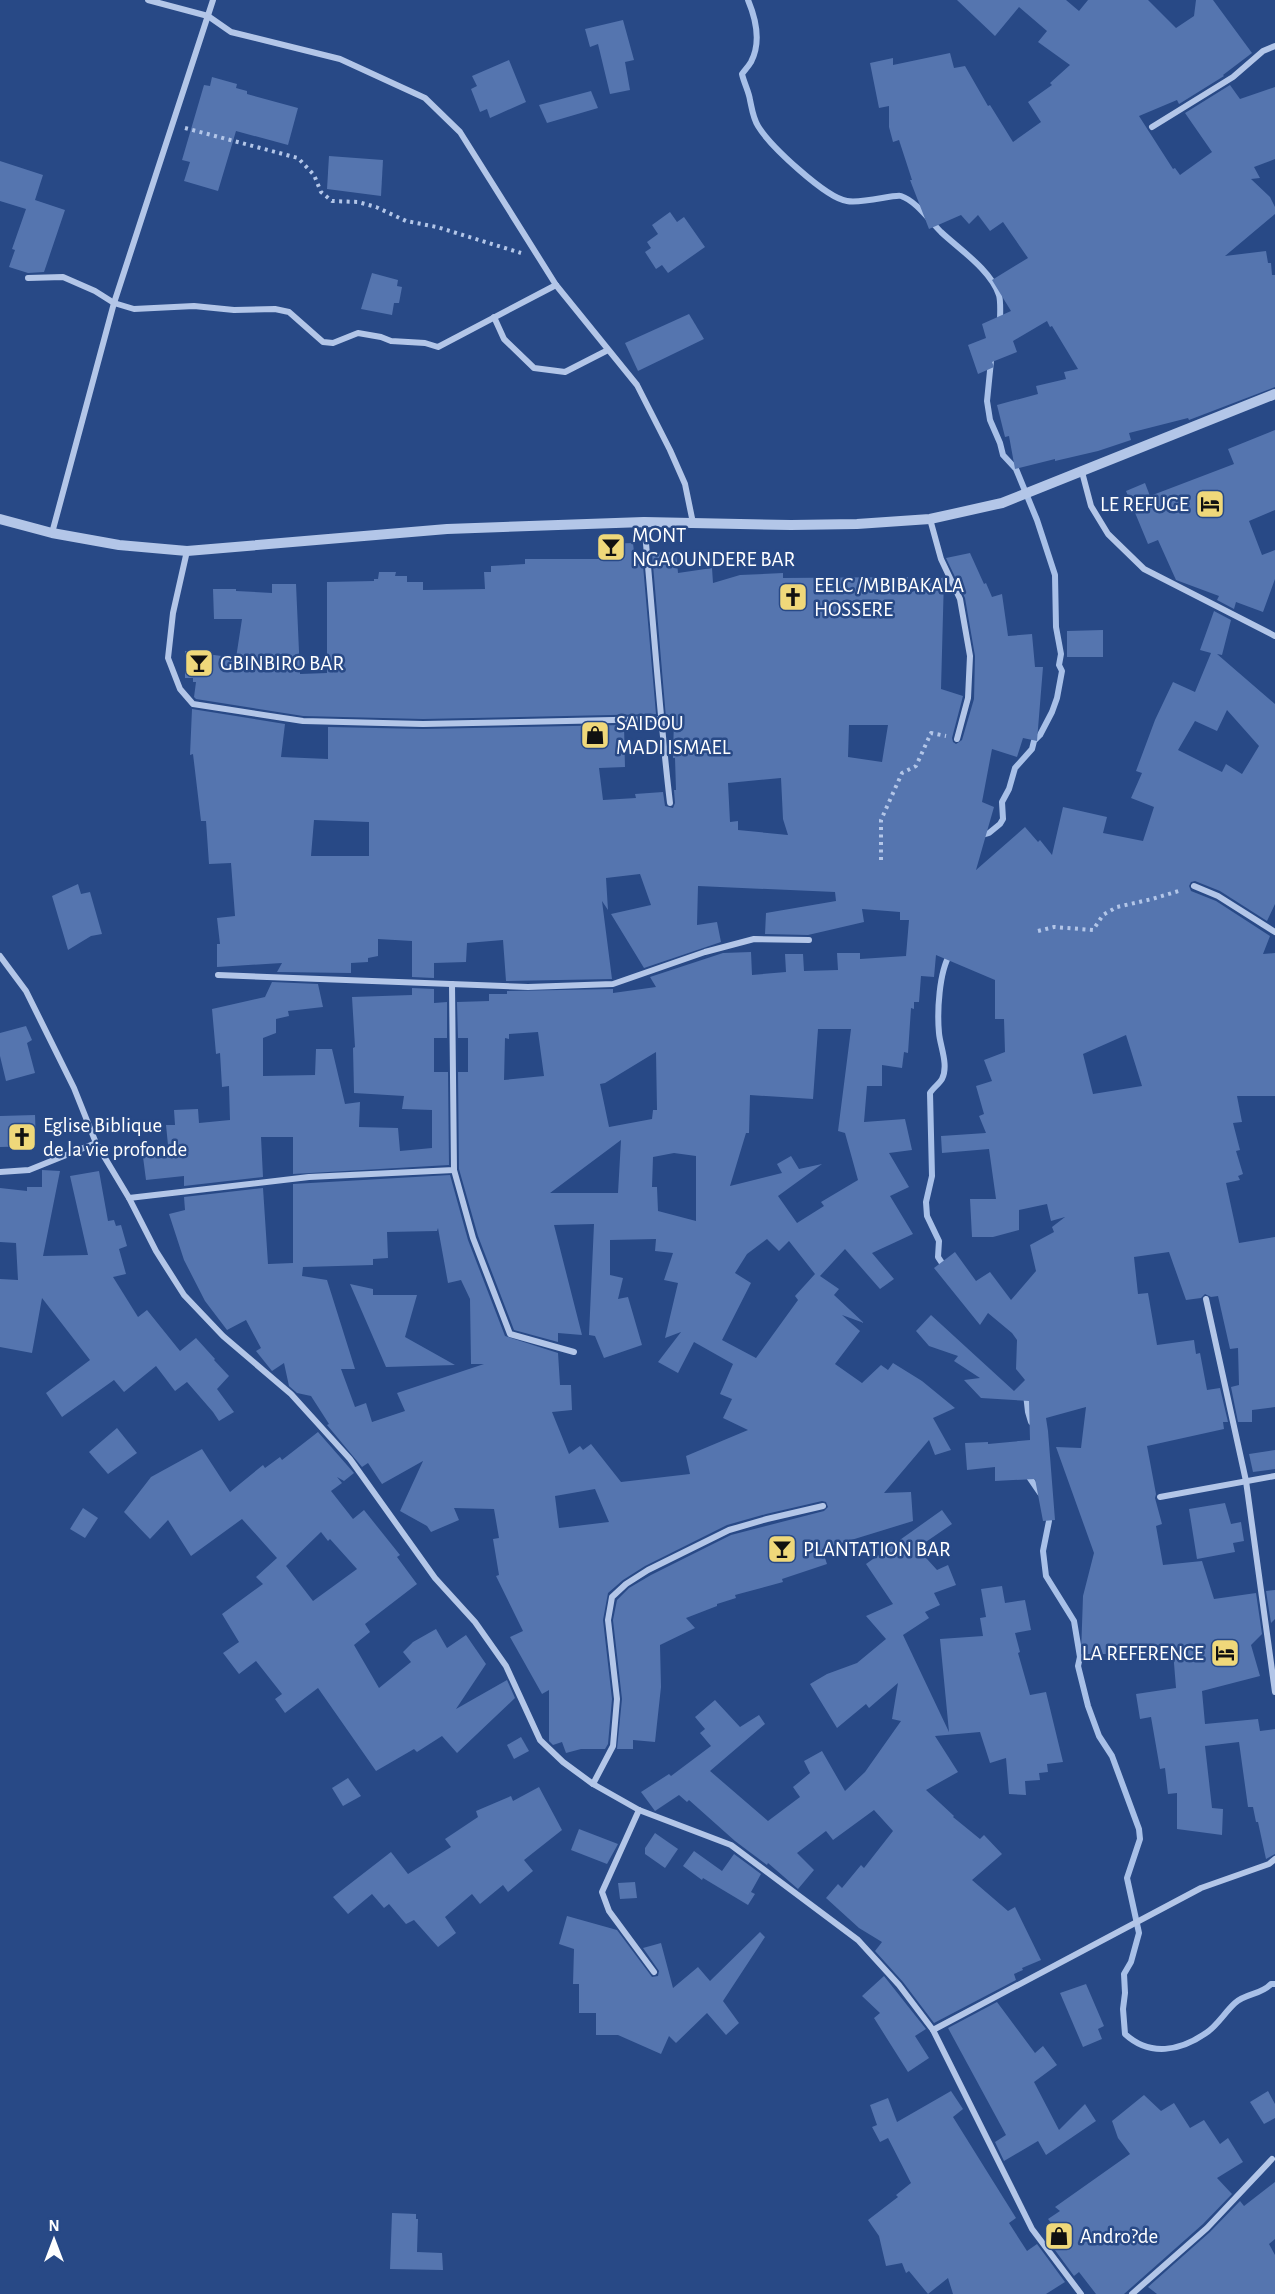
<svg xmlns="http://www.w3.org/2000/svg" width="1275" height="2294" viewBox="0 0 1275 2294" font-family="'Alegreya Sans',sans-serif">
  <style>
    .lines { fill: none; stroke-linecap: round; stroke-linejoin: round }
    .stream { stroke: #a8c0e8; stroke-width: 6 }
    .building { fill: #5575af; fill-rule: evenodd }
    .path { stroke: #b3c6e8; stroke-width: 4; stroke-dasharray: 3 4.5; stroke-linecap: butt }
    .minor { stroke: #b3c6e8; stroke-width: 6 }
    .tertiary { stroke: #b3c6e8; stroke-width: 10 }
    .labels { text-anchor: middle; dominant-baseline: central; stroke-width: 5; stroke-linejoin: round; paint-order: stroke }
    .poi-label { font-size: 21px; fill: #fff; stroke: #284986; text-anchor: start }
  </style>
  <rect width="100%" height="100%" fill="#284986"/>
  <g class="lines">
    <!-- stream -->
    <g class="stream">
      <path d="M748,0C756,19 761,43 751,62C748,67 745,70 742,74C744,83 749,92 750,100C752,109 753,118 758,126C770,146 826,198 847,201C862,204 895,194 901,196C916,201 929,220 941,232C959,249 991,270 999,295C1001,302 1000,314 1000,322"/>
      <path d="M979,836L989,833L1000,824L1003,819L1002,802L1009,789L1015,768L1032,749L1034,741L1040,735L1052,712L1057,698L1062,671L1059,665L1061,654L1056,627L1055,575L1037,520L1016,469L1003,455L1000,443L990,420L987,401L991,361"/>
      <path d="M946,1269L938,1257L939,1241L927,1216L926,1202L932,1176L930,1093C933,1088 939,1084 942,1079C949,1065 940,1046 939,1033C937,1012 939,972 950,954"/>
      <path d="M1026,1394L1028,1412L1031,1422"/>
      <path d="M1027,1474L1040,1493"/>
      <path d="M1048,1513L1049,1521L1043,1551L1046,1576L1074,1621L1080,1657L1078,1666L1088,1706L1099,1736L1112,1756L1139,1829L1140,1839L1127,1878L1139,1933L1131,1962L1124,1974L1125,1993L1123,2009L1125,2034C1150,2057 1180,2051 1206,2033C1217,2026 1225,2012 1235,2003C1246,1993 1261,1995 1271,1984H1275"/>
    </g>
  </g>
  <!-- building -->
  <g class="building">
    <path d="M957,0H1066L1079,11L1088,0H1148L1176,28L1194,16L1196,0H1213L1252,53L1223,75L1224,76L1179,104L1177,100L1139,116L1173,169L1175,168L1180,175L1212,152L1185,113L1230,85L1240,99L1275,87V159L1254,167L1260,178L1251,179L1270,197L1275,207V214L1225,256L1266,251L1268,263H1271L1272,275H1275V387L1189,420L1188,418L1129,433L1131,440L1098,451L1055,461V459L1015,469L1009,436L1005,437L997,405L1038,394L1036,386L1066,379L1064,372L1078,369L1052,326L1050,327L1047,321L1013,341L1017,352L992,362L994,367L978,374L968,345L986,338L982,324L1011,311L992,280L1028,258L1003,222L990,231L978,215L969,224L961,215L929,229L910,180H912L899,140L893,142L889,127V106L879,108L870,63L893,58V65L950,53L954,68L965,66L988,106L990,105L1013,142L1041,122L1028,102L1052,85L1050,83L1070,65L1038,42L1047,31L1019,7L995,36Z"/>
    <path d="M623,20L634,60L625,62L630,90L610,94L598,44L590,47L585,29Z"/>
    <path d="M509,60L526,102L490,118L487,109L480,112L471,89L477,86L472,76Z"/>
    <path d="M212,77L237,84L236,88L247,91V94L298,108L288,145L236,131L218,191L184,181L190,162L182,160L204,85L210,86Z"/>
    <path d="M591,91L598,108L547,123L539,105Z"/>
    <path d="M329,156L383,160L381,196L327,189Z"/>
    <path d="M0,161L43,175L35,200L65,210L44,272L28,273L9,267L15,250L12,249L26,209L0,201Z"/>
    <path d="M670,212L677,222L684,217L705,247L668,273L662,265L656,269L645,252L651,248L647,242L658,234L652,225Z"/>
    <path d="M372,273L398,280L397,286L402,287L399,303H394L392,315L361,309Z"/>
    <path d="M689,314L704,339L638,371L625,343Z"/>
    <path d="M1275,430V510L1249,521L1262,555L1275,550V579L1263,612L1236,602L1234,609L1217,600L1219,596L1176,580L1158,540L1148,544L1126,491L1145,483L1150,496L1234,464L1228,449Z"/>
    <path d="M633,543L634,552L636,554H642L656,714L423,719L303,716L196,699L194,697L196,682H193V678H185V651L236,658L242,619H214L213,589H236V591L272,593V584H296L300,674L327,673V582L374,581V579H378L379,572H396L395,576H407V582H423V590L485,589L484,572H491V566L525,564V559H601L602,544Z"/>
    <path d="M676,552L678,573L712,568L713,583L740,575L783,573V578L908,577V594L944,577L941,689L963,696L952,738L953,742L956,744L962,740L974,699L975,656L965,598L946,558L970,553L984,584L986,583L992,597L1002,594L1008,636L1032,634L1035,667H1043L1037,741L1023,738L1017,757L992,749L982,802L994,807L976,870L1025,827L1038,842L1040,840L1052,855L1063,807L1107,817L1103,833L1143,841L1154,807L1131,798L1142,773L1136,771L1155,720L1173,682L1195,692L1211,653L1200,650L1214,611L1231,620L1222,655L1217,654L1275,704V904L1267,921L1220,891L1195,881L1191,882L1189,886L1191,891L1216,901L1270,936L1263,954L1275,953V1096H1237L1242,1122L1233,1123L1240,1150L1236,1151L1243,1174L1238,1176L1240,1180L1226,1183L1239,1243L1275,1237V1407L1252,1410V1422H1238L1231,1387L1239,1385L1238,1348L1230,1349L1218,1296L1211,1297L1205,1294L1201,1298L1186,1300L1169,1252L1134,1257L1138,1294L1148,1293L1157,1345L1194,1340L1196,1354L1200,1353L1207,1390L1220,1388L1228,1422H1223L1224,1429L1147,1446L1156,1494L1155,1498L1162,1524L1156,1526L1163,1565L1202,1561L1214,1599L1256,1593L1262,1634L1251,1645L1260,1676L1202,1691L1205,1724L1258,1719L1260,1731L1275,1729V1854L1266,1859L1258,1822H1256L1253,1807H1248L1239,1742L1205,1746L1212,1808L1223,1809L1222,1835L1177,1829V1793L1168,1794L1165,1768L1160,1769L1151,1717L1140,1719L1136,1694L1176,1688L1173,1651L1117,1645L1118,1654H1081L1083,1596L1094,1553L1056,1447L1081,1448L1086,1407L1046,1418L1048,1431L1055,1520L1043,1521L1035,1479L995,1481V1467L967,1470L965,1443L988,1442V1444L1030,1440L1029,1401L981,1398L964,1380L980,1378L954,1361L958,1356L929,1346L916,1331L931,1315L1014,1391L1025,1380L1016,1369L1017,1340L1012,1333L988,1313L980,1325L934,1268L955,1252L976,1281L990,1272L1011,1300L1036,1271L1030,1245L1054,1232L1052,1227L1065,1217L1051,1221L1047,1204L1019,1210V1230L993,1237H972L970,1199H996L989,1149L942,1153L941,1136L986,1133L979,1116L984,1114L976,1086L992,1081L984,1060L1005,1052L1004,1019H995V980L936,955L934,977L921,976L919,1002H914V1009L911,1008L908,1053L904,1052L902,1068L882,1065V1086H867L864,1122L905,1119L912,1150L889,1153L909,1187L890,1196L913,1234L872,1253L894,1279L880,1289L845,1249L820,1276L839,1289L834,1295L864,1323L842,1315L860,1331L835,1364L862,1383L881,1365L888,1370L893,1363L922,1381L955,1408L933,1418L951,1450L935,1455L929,1440L884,1493L911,1492L913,1521L822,1549L827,1564L782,1579L783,1582L735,1595L736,1598L717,1604V1606L686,1618L695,1628L660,1645L661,1687L655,1742L633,1740V1749H617L622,1699L613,1620L617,1600L629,1588L651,1575L731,1535L824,1511L828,1507L826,1502L822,1501L766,1514L727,1525L645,1566L623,1580L608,1593L603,1620L612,1699L608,1744L605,1749H581L566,1753L562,1742L553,1745L549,1741V1690L542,1694L510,1637L523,1631L496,1576L499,1575L493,1539L499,1538L494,1509L454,1508L459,1520L431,1532L427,1526L400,1511L423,1461L382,1484L368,1463L362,1467L327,1425L329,1424L311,1396L297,1393L289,1386L284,1363L272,1371L256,1351L261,1348L246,1320L227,1330L205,1301L184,1260L169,1214L185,1210L184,1197L263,1188L268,1264L293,1263V1184L450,1175L468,1240L505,1336L558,1353L560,1385H571L572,1410L552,1412L569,1454L580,1446L583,1450L591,1444L621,1482L690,1474L686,1456L748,1430L723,1418L732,1399L720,1394L733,1364L694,1342L678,1373L658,1362L681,1332L665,1338L678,1283L664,1280L673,1253L655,1251L656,1239L610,1240V1275L623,1278L618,1299L628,1297L642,1345L604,1358L595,1336L589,1335L594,1224L554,1225L582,1335L558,1333V1342L514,1330L478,1236L459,1169L458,1072H468V1038H458L457,1002L489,1001V994H507V991L613,989V993L656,987L650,977L723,953L751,952L752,975L786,972L785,954H803L804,971L838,970L837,953H860V959L906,956L909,920H900V912L862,909L864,922L808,935L765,934L766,913L836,901L835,892L698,886L697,925L717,922L721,942L644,968L611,914L651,905L640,874L606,878L608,910L602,901L612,979L506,981L503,940L467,943L466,962L434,963V978L412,977V941L378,939V956L368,958V962L351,963V973L277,972L282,963L217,967V944H220L217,918L235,916L231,863L209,864L206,821H201L193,754L190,755L192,709L285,724L281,757L328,759V727L423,729L624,725L625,767L599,768L603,800L636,798L635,794L663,792L665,806L673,808L675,803L674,790H676L675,758H673L674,718H666L652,553ZM1227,710L1259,746L1242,774L1226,764L1222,772L1178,750L1195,721L1217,731ZM849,725H888L882,762L848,757ZM781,778L783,819L788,835L738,830V821L730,822L728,783ZM314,820L369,822V856H311ZM818,1029H851L838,1131L845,1133L858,1180L821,1202L824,1206L797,1223L778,1196L822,1164L799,1169L791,1156L777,1164L782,1173L730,1186L746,1133H749L750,1095L813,1099ZM538,1032L544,1076L504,1080L505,1038L509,1039V1034ZM1126,1035L1142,1086L1093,1094L1083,1054ZM656,1052L657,1110H653L652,1119L609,1127L600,1084L605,1083ZM621,1140L618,1193H550ZM674,1153L696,1156V1221L658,1211L657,1187H652L653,1157ZM438,1228L448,1283L461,1280L470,1299L471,1364H484L397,1393L405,1411L372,1422L366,1403L355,1407L341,1369H355L327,1280L302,1276L303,1267L373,1265V1259L388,1258L387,1232L437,1231ZM767,1239L779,1251L789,1241L815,1274L795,1296L798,1300L756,1358L722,1340L751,1283L735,1273L747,1254ZM595,1489L609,1522L559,1528L555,1496Z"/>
    <path d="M1103,630V657H1067V631Z"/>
    <path d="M78,884L81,894L90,892L102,934L91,936L68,950L52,896Z"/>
    <path d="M272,982L318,984L323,1007L288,1011L289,1016L276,1019V1033L263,1038V1076L315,1075L316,1049H332L345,1104L360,1102L359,1127L398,1128L400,1151L432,1148V1110L402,1109L404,1096L354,1093L353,1048L355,1047L352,997L412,995V988L434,989V1003L447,1002V1038H434V1072H448L449,1165L293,1174V1137H261L263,1177L184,1186V1176L146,1180L143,1157L169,1155L166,1125H175L174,1110L198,1109L199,1123L230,1120L229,1086L222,1087L220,1053L216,1054L212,1009L265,997Z"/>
    <path d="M26,1026L32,1040L27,1043L35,1073L6,1081L0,1056V1033Z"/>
    <path d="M35,1115L36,1146L0,1147V1116Z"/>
    <path d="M42,1170L60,1171L43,1256L88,1255L70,1176L99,1171L108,1221L114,1220L116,1226L121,1225L127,1246L119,1249L126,1274L113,1277L138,1317L147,1310L180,1351L196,1338L215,1359L214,1360L229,1376L217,1389L234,1412L219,1421L213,1412L187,1382L175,1391L156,1366L124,1392L114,1380L62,1417L46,1393L90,1360L42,1298L32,1353L0,1347V1279L18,1280L16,1243L0,1242V1188L27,1191V1187H42Z"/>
    <path d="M350,1284L373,1289V1295H417L405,1337L455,1365L386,1367Z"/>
    <path d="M117,1428L137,1453L108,1474L89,1452Z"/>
    <path d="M318,1432L354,1473L344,1481L337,1477L342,1483L331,1491L353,1519L364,1510L400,1555L397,1557L417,1584L365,1624L370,1632L354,1645L379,1688L411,1662L403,1652L413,1642L436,1629L447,1648L466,1635L486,1664L456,1709L507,1680L515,1698L457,1753L442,1736L417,1752L414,1749L376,1771L318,1688L285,1713L275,1699L282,1694L256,1661L239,1674L223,1653L239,1642L222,1614L263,1584L256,1577L277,1558L242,1519L191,1556L168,1520L150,1539L124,1512L151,1477L202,1449L230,1492L263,1465L265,1468L280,1457L282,1460ZM321,1532L328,1541L330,1539L357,1569L313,1601L286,1566Z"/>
    <path d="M1275,1450V1469L1253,1472L1249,1454Z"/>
    <path d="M1225,1503L1231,1524L1241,1522L1244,1541L1233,1543L1235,1552L1197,1559L1189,1509Z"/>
    <path d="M83,1508L98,1518L85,1538L70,1529Z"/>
    <path d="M942,1510L952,1524L917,1548L937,1570L948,1565L956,1585L934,1593L940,1605L925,1612L929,1618L903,1635L949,1732L940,1639L983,1636L980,1618L986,1617L981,1589L1002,1586L1005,1603L1025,1600L1031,1630L1015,1633L1020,1652L1018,1653L1030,1695L1046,1692L1063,1762L1047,1764L1048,1772L1039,1773L1040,1780L1025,1781L1026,1795L1009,1794L1006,1758L990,1763L980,1732L935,1736L958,1772L926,1790L954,1816L953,1817L980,1839L984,1835L1002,1854L972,1880L1008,1911L1015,1907L1041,1960L1022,1968L1023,1970L1014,1974L1016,1980L934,2023L903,1982L875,1951L882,1942L859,1928L826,1898L838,1884L842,1888L861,1865L864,1868L893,1831L874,1810L833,1840L826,1831L797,1853L814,1870L798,1889L768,1863L767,1865L735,1841L689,1800L687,1802L679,1795L655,1811L641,1792L669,1774L671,1776L711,1746L700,1733L705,1729L695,1717L715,1700L740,1727L759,1715L765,1724L710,1771L768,1821L800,1797L793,1787L810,1773L804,1761L822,1751L845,1791L865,1772L901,1721L892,1719L898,1683L869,1708L866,1704L837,1728L810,1684L827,1674L857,1663L886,1639L866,1616L893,1604L866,1564Z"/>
    <path d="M1275,1590V1619L1271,1623L1266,1591Z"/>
    <path d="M521,1737L529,1751L514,1759L507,1745Z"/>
    <path d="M348,1778L361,1796L343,1806L332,1788Z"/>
    <path d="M539,1787L562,1830L524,1860L533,1871L508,1892L503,1885L480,1904L472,1894L445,1917L456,1933L438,1947L414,1920L406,1924L389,1904L384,1908L372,1894L348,1914L333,1897L391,1852L408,1874L451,1847L445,1839L478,1817L476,1811L511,1796L513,1801Z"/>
    <path d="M579,1829L618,1844L607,1864L571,1850Z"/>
    <path d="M655,1833L678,1849L665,1868L645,1854V1848Z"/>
    <path d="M694,1851L722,1871L734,1854L761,1874L751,1892L755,1894L748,1905L703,1878L702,1880L683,1866Z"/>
    <path d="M635,1882L637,1898L620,1899L618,1883Z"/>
    <path d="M567,1916L617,1930L652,1977L658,1976L659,1971L643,1948L661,1943L673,1988L698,1967L710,1981L760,1932L765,1937L723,2001L739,2023L726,2035L707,2013L676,2043L669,2036L661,2054L618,2035H596V2013H579V1984H573L574,1949L559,1944Z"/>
    <path d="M884,1976L926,2029L915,2036L929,2058L908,2072L874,2018L880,2013L862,1996Z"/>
    <path d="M1086,1984L1104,2026L1098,2029L1102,2039L1083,2047L1060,1993Z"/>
    <path d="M997,2002L1035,2053L1043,2046L1057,2065L1034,2082L1059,2130L1085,2104L1096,2121L1046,2155L1038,2141L1004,2161L995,2142L1006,2135L948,2028Z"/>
    <path d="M951,2091L963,2109L953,2117L1016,2218L1009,2223L1027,2251L1037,2244L1065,2282L1046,2294H953L948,2278L928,2294L909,2271L906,2273L902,2263L886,2266L879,2236L868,2220L898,2197L896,2195L911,2183L888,2138L880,2142L872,2127L877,2125L870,2105L888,2098L897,2122Z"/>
    <path d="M1268,2091L1275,2104V2118L1264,2124L1250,2102Z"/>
    <path d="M1144,2095L1161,2111L1174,2103L1190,2128L1204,2120L1220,2144L1228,2138L1243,2162L1217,2178L1232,2194L1203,2224L1124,2294H1096L1079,2272L1074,2276L1046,2238L1057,2230L1048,2219L1060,2211L1055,2207L1130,2154L1118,2138L1112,2121Z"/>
    <path d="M1275,2182V2239L1269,2244L1275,2255V2294H1157L1148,2287L1210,2232L1240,2201L1244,2206Z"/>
    <path d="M392,2213L416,2214V2219H418L417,2252L442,2253L443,2270L390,2269Z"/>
  </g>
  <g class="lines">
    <!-- path -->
    <g class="path">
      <path d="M185,128L298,158L314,175L321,192L332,201L358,202L376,207L406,221L437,227L521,253"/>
      <path d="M881,860V820L902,773L916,766L931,733L946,736"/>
      <path d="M1038,931L1054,927L1093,930L1103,915L1117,907L1152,899L1182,890"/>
    </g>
    <!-- minor -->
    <g class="minor">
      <path d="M148,0L208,16L231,32L340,59L425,98L460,132L556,285L637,385L670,450L685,484L693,523"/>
      <path d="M1152,127L1233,77L1263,51L1275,46"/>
      <path d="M28,278L63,277L95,291L114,303L134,309L194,306L234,310L275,309L289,312L323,342L333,343L358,333L381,337L391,341L425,343L438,347L556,285"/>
      <path d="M494,317L504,339L534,368L565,372L608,350"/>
      <path d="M1082,472L1091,506L1108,534L1144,569L1275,636"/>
      <path d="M930,519L941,559L960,599L970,656L968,698L957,739"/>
      <path d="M644,522C653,616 659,710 670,803"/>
      <path d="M52,533L114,303L213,0"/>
      <path d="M187,551L173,613L168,658L180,689L193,704L303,721L423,724L660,719"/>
      <path d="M1194,886L1218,896L1275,932"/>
      <path d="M0,956L26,991L74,1088L96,1143L129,1198L156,1251L184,1295L223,1336L291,1394L350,1459L435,1578L475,1622L506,1666L540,1740L563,1762L593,1784L639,1810L731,1845L858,1940L899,1985L933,2030L1032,2229L1081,2294"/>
      <path d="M218,975L528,987L613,984L705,952L754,939L809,940"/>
      <path d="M454,1170L473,1238L510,1334L574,1352"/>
      <path d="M0,1172L29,1170L96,1143"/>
      <path d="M129,1198L309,1177L454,1170L452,984"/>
      <path d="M1206,1299L1246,1481L1275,1692"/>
      <path d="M1160,1497L1275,1476"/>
      <path d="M593,1784L613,1746L617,1699L608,1620L612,1597L626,1584L648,1570L729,1530L767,1519L823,1506"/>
      <path d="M639,1810L602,1892L609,1911L654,1972"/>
      <path d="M933,2030L1201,1888L1269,1864L1275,1859"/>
      <path d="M1132,2294L1207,2228L1272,2159"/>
    </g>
    <!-- tertiary -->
    <path class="tertiary" d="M0,519L52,533L119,545L187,551L447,529L644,522L791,525L857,524L930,519L1002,503L1275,394"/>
  </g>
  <!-- icons -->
  <defs>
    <g id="hotel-square" transform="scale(1.5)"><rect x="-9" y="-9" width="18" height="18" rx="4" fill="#efd87a" stroke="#284986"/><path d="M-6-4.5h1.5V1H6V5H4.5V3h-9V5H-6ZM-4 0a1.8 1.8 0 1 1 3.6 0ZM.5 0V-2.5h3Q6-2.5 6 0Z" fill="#111"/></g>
    <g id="bar-square" transform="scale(1.5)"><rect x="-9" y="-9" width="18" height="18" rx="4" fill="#efd87a" stroke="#284986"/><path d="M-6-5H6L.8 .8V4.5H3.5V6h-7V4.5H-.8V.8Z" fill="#111"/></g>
    <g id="church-square" transform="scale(1.5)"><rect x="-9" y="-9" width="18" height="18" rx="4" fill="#efd87a" stroke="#284986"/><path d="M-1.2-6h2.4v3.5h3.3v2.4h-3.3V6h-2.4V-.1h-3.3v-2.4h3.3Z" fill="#111"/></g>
    <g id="shop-square" transform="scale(1.5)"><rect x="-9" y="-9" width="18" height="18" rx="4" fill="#efd87a" stroke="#284986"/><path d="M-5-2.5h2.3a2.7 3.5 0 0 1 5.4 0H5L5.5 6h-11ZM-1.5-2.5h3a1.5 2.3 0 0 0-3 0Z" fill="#111"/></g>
  </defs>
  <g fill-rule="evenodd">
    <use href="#hotel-square" x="1210" y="504"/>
    <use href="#bar-square" x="611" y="547"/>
    <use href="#church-square" x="793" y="597"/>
    <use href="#bar-square" x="199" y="663"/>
    <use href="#shop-square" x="595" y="735"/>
    <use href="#church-square" x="22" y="1137"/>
    <use href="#bar-square" x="782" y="1549"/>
    <use href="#hotel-square" x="1225" y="1653"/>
    <use href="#shop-square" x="1059" y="2236"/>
  </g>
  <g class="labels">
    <!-- poi labels -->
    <g class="poi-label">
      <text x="1189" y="504" text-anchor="end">LE REFUGE</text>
      <text x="632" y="535">MONT<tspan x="632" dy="24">NGAOUNDERE BAR</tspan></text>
      <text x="814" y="585">EELC /MBIBAKALA<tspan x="814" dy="24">HOSSERE</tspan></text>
      <text x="220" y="663">GBINBIRO BAR</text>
      <text x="616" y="723">SAIDOU<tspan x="616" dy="24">MADI ISMAEL</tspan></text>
      <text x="43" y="1125">Eglise Biblique<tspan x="43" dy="24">de la vie profonde</tspan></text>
      <text x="803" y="1549">PLANTATION BAR</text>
      <text x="1204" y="1653" text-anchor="end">LA REFERENCE</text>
      <text x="1080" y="2236">Andro?de</text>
    </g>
  </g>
  <!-- north arrow -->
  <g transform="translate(54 2240)" stroke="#284986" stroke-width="4.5" paint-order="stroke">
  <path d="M0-4.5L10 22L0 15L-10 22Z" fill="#ffffff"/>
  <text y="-9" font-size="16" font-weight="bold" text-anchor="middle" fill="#ffffff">N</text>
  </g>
</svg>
